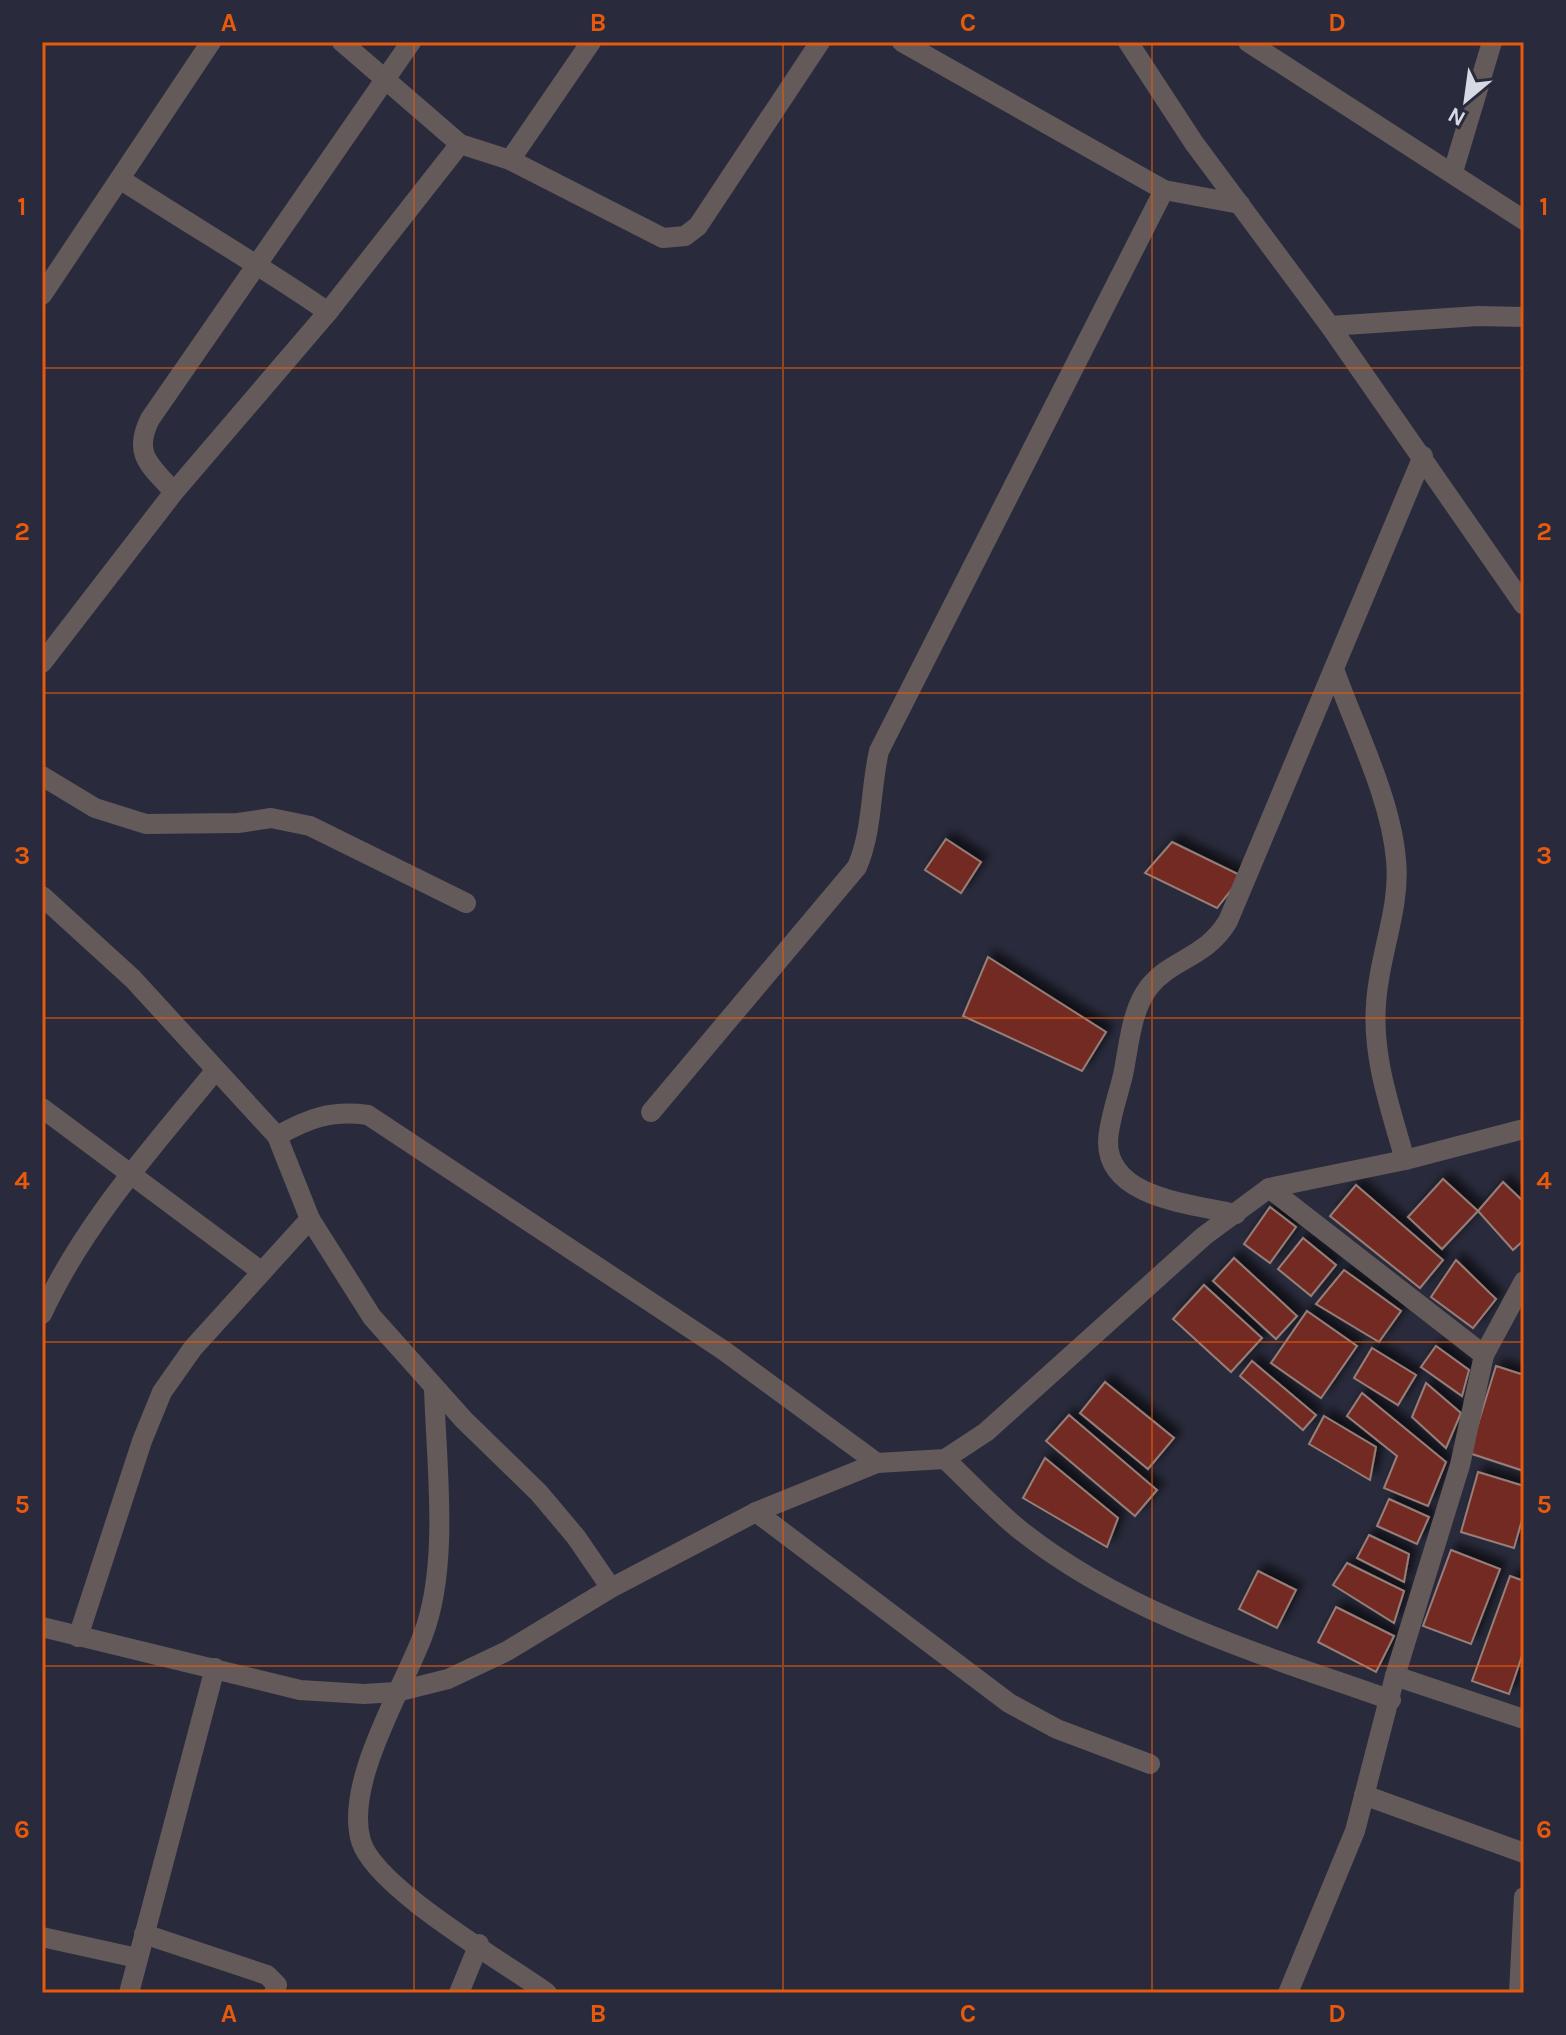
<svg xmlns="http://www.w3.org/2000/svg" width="1566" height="2035" viewBox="0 0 1566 2035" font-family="Karla,sans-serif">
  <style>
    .building { fill: #722c21; stroke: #967e79; stroke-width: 2; filter: url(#shadow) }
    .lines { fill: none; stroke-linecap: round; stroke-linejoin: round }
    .minor { stroke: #645a5a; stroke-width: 20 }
    .tertiary { stroke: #645a5a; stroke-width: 20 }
    .grid { fill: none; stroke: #e8590c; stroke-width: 2; stroke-opacity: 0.55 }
    .neatline { fill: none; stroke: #e8590c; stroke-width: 3 }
    .grid-label { font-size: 26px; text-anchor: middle; font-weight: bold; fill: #e8590c }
  </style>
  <defs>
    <filter id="shadow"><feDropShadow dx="7" dy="-7" stdDeviation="4" flood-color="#0009"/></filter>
  </defs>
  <rect width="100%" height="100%" fill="#292b3c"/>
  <!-- building -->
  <g class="building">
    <path d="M946,839L981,862L961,893L925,870Z"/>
    <path d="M1172,842L1242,876L1217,908L1145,873Z"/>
    <path d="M988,957L1106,1032L1082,1071L963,1016Z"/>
    <path d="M1443,1179L1478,1211L1442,1249L1408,1217Z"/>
    <path d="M1503,1182L1524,1202V1240L1513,1250L1478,1211Z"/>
    <path d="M1356,1185L1443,1260L1420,1288L1330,1216Z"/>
    <path d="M1270,1207L1296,1227L1270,1263L1244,1244Z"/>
    <path d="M1303,1238L1336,1265L1311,1296L1278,1269Z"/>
    <path d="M1234,1258L1297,1316L1276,1339L1213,1281Z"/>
    <path d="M1456,1260L1496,1299L1473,1328L1431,1297Z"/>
    <path d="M1344,1270L1401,1311L1379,1342L1316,1304Z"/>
    <path d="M1204,1285L1262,1338L1231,1372L1173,1319Z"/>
    <path d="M1307,1311L1357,1346L1321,1398L1271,1363Z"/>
    <path d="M1436,1346L1469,1370L1462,1396L1421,1367Z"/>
    <path d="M1372,1348L1416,1375L1398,1405L1354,1378Z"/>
    <path d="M1252,1361L1316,1415L1303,1430L1240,1376Z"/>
    <path d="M1496,1366L1524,1375V1471L1469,1453Z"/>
    <path d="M1105,1382L1174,1438L1148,1469L1080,1413Z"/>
    <path d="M1426,1383L1461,1413L1446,1448L1412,1417Z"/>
    <path d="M1362,1393L1446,1462L1428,1506L1384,1488L1397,1456L1347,1416Z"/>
    <path d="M1069,1415L1157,1490L1135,1516L1046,1441Z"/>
    <path d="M1324,1416L1376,1447L1370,1480L1309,1444Z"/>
    <path d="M1045,1458L1118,1518L1107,1547L1023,1498Z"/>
    <path d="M1478,1472L1524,1486V1513L1514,1548L1461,1532Z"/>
    <path d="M1389,1499L1429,1517L1417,1544L1377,1526Z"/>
    <path d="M1369,1535L1409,1554L1404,1582L1357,1558Z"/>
    <path d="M1451,1550L1500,1569L1471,1644L1423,1626Z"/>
    <path d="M1347,1563L1404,1591L1394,1623L1333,1585Z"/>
    <path d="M1258,1571L1296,1590L1277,1628L1239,1609Z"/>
    <path d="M1510,1576L1524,1581V1650L1509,1694L1472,1681Z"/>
    <path d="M1336,1607L1394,1636L1376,1672L1318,1642Z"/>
  </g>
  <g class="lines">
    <!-- minor -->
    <g class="minor">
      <path d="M342,42L460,144L510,160L663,238L685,236L698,226L820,42"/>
      <path d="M902,42L1164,190L1240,204"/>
      <path d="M1248,42L1524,220"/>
      <path d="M510,160L591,42"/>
      <path d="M1453,172L1492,42"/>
      <path d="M120,179C189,224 260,265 328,312"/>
      <path d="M42,295L211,42"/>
      <path d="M1330,326L1478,316L1524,317"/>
      <path d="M174,492C151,466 132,455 150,419L411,42"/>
      <path d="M42,663L174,492L328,312L460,144"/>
      <path d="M1334,669C1355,728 1391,798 1396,860C1401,909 1378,957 1376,1005C1372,1058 1391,1110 1405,1160"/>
      <path d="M42,776L95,808L146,824L238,823L271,818L310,826L466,903"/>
      <path d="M42,896L133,979L277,1136L310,1219L372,1317L464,1420L539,1493L576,1537L611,1588"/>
      <path d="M42,1108L262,1272"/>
      <path d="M651,1112L857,867C873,830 870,790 879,751L1164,190"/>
      <path d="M277,1136C309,1118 331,1110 368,1115L723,1350L877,1463"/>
      <path d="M1269,1188L1484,1355L1460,1465L1395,1676L1355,1831L1288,1993"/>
      <path d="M1236,1214C1194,1204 1107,1199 1108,1141C1109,1120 1118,1096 1123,1075C1129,1046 1131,1010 1149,987C1172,958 1205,959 1228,921L1423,456"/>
      <path d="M42,1314C84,1223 152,1148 215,1071"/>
      <path d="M1484,1355L1524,1281"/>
      <path d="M434,1387C436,1463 450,1564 423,1635C403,1689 344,1783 361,1841C375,1888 504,1962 547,1993"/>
      <path d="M945,1459C970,1483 994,1509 1020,1530C1128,1616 1264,1655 1391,1700"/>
      <path d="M756,1512L1009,1703L1057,1729L1150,1764"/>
      <path d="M42,1627L300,1690L364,1694L396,1692L448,1679L507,1651L611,1588L756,1512L877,1463L945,1459L986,1432L1204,1236L1269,1188L1405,1160L1524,1129"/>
      <path d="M78,1637L142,1441L162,1392L193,1348L310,1219"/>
      <path d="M1395,1676L1524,1719"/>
      <path d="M1364,1795L1524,1853"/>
      <path d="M144,1934L267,1975L277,1985L274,1993"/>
      <path d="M42,1937L137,1958"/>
      <path d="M129,1993L215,1668"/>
      <path d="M459,1993L479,1944"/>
      <path d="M1519,1993L1524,1897"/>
    </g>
    <!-- tertiary -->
    <path class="tertiary" d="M1128,42L1194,143L1330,326L1524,605"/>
  </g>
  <!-- grid -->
  <path class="grid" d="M414,42V1993M783,42V1993M1152,42V1993M42,368H1524M42,693H1524M42,1018H1524M42,1342H1524M42,1666H1524"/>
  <!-- border -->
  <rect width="1566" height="2035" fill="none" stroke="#292b3c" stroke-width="88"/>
  <!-- north arrow -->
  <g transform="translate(1466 100) rotate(209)" stroke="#292b3c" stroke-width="6" paint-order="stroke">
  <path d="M0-6L14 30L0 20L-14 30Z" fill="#d7d9e4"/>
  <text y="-12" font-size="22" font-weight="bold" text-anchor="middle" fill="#d7d9e4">N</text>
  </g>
  <rect x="44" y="44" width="1478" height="1947" class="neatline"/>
  <g class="grid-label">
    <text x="229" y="31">A</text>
    <text x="598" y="31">B</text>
    <text x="968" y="31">C</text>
    <text x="1337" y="31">D</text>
    <text x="22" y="215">1</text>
    <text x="1544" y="215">1</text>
    <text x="22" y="540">2</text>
    <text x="1544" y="540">2</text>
    <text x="22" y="864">3</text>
    <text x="1544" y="864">3</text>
    <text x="22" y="1189">4</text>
    <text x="1544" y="1189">4</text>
    <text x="22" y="1513">5</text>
    <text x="1544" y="1513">5</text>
    <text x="22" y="1838">6</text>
    <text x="1544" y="1838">6</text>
    <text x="229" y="2022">A</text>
    <text x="598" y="2022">B</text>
    <text x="968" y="2022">C</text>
    <text x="1337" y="2022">D</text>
  </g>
</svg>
